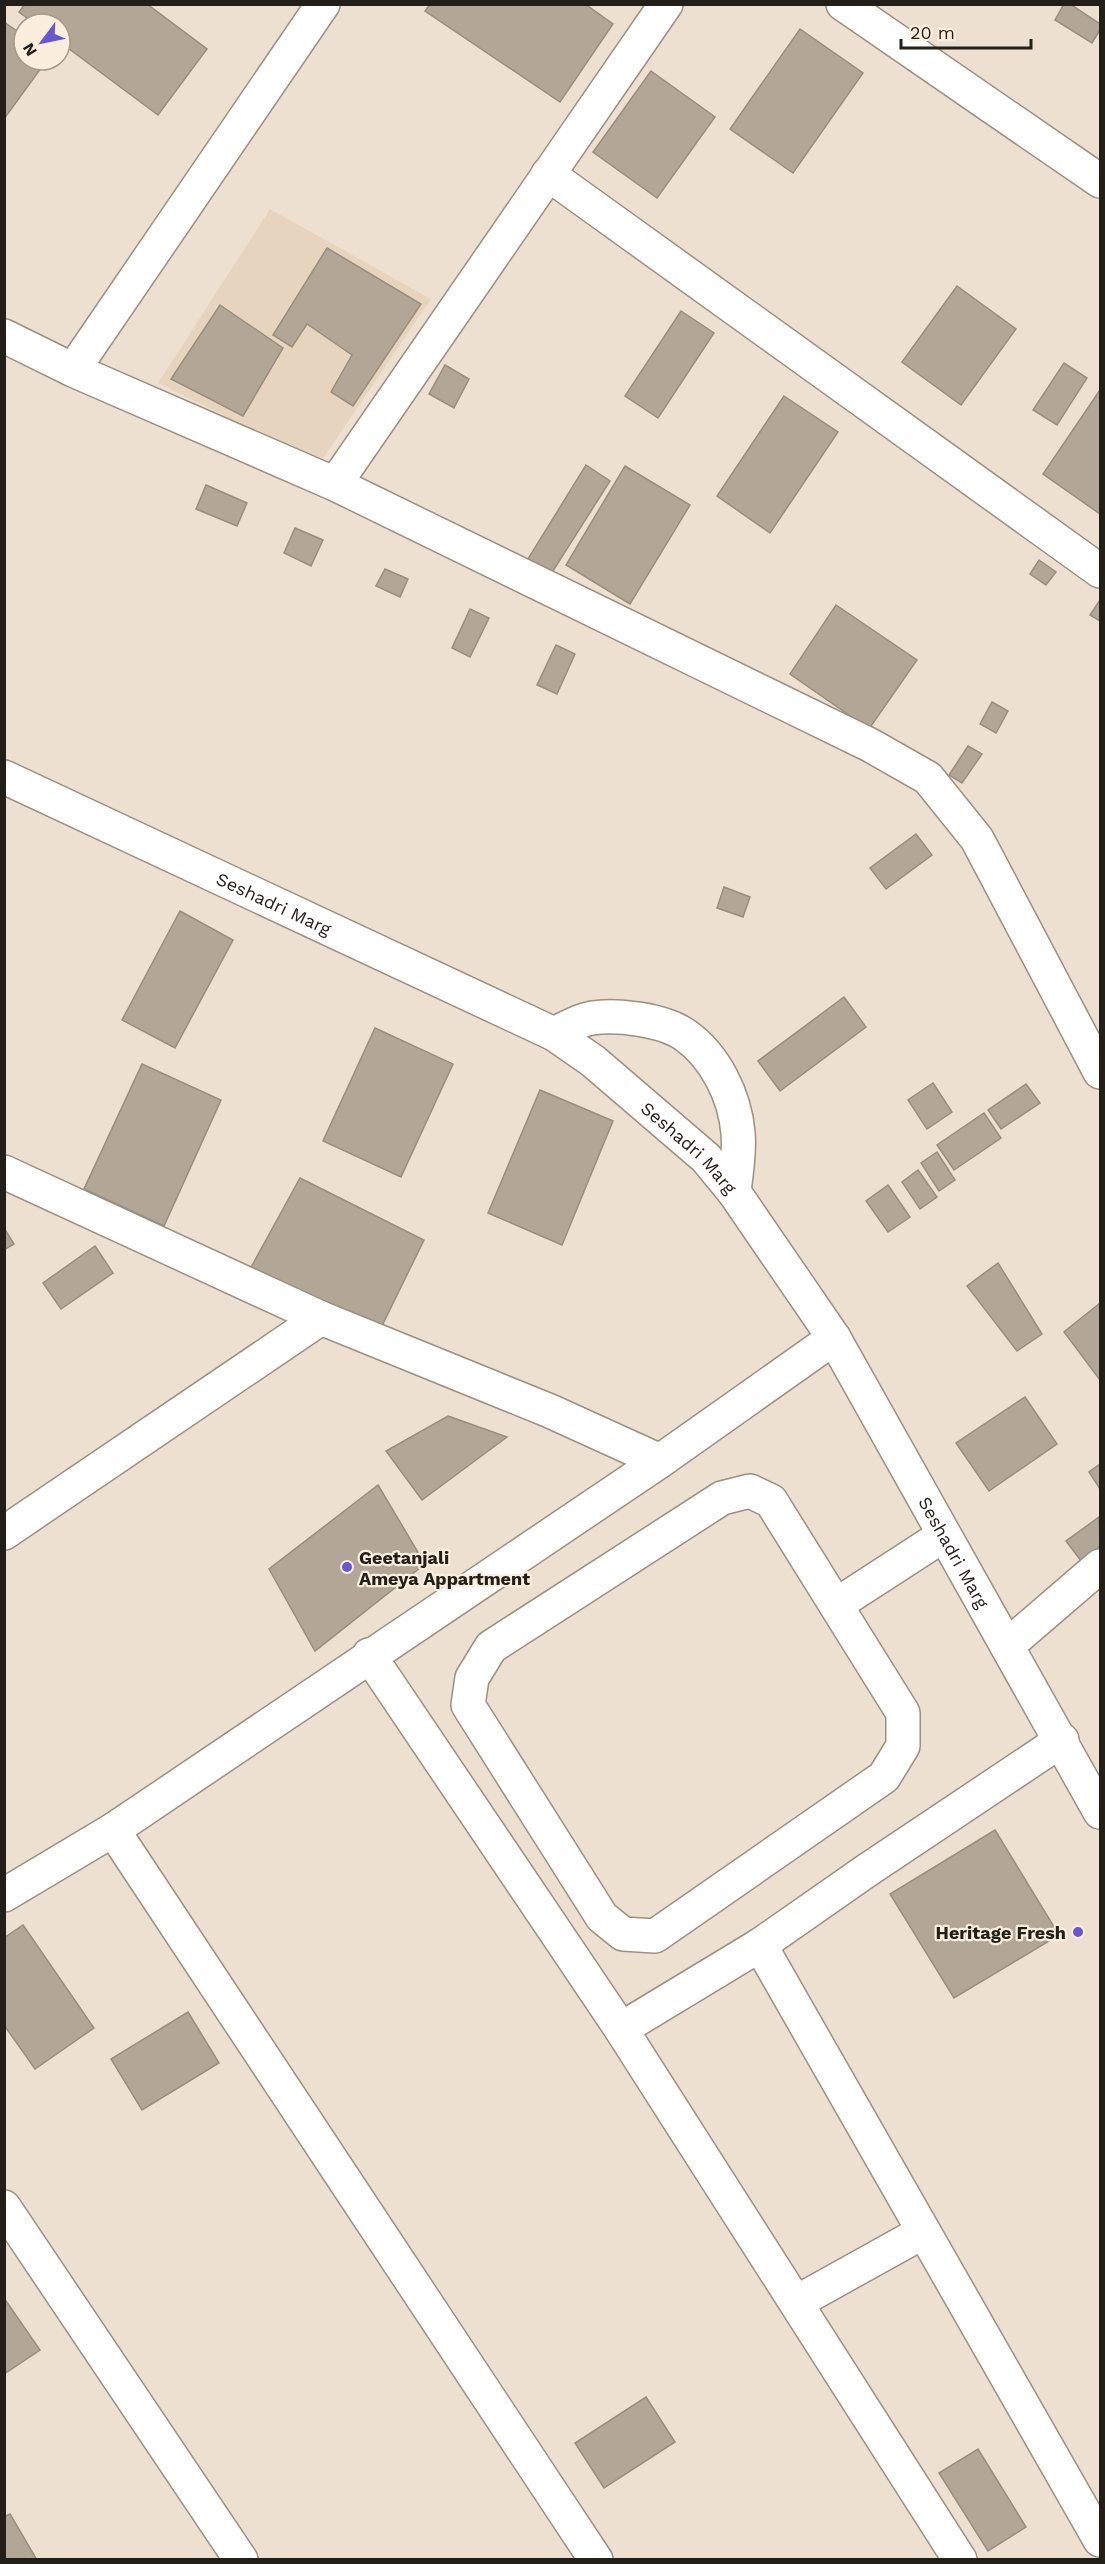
<svg xmlns="http://www.w3.org/2000/svg" width="1105" height="2564" viewBox="0 0 1105 2564" font-family="'Work Sans',sans-serif">
  <style>
    .built { fill: #e7d4be }
    .building { fill: #b2a696; stroke: #998d7e; stroke-width: 1.5 }
    .lines { fill: none; stroke-linecap: round; stroke-linejoin: round }
    .minor-casing { stroke: #9c9081; stroke-width: 36 }
    .minor { stroke: #fff; stroke-width: 33 }
    .poi-dot { fill: #6558d2; stroke: #fbeedd; stroke-width: 2 }
    .labels { text-anchor: middle; dominant-baseline: central; stroke-width: 4.5; stroke-linejoin: round; paint-order: stroke }
    .street-label { font-size: 18px; fill: #221e18; stroke: #fbeedd }
    .poi-label { font-size: 18px; font-weight: bold; fill: #221e18; stroke: #fbeedd; text-anchor: start }
  </style>
  <rect width="100%" height="100%" fill="#eee0d0"/>
  <!-- built -->
  <path class="built" d="M270,209L431,299L320,463L158,383Z"/>
  <!-- building -->
  <g class="building">
    <path d="M25,4H147L207,49L158,115L60,42V24H35L19,12Z"/>
    <path d="M430,4H585L613,24L560,102L425,11Z"/>
    <path d="M1064,4H1070L1100,24V30L1092,43L1055,20Z"/>
    <path d="M4,22L24,36V60H47L4,119Z"/>
    <path d="M800,29L863,73L793,173L730,129Z"/>
    <path d="M651,71L715,117L657,198L593,152Z"/>
    <path d="M327,248L421,304L353,406L331,392L352,355L307,324L292,347L273,335Z"/>
    <path d="M957,286L1016,329L961,405L902,362Z"/>
    <path d="M220,305L283,348L243,416L171,379Z"/>
    <path d="M681,311L714,333L658,418L625,396Z"/>
    <path d="M1064,363L1087,378L1057,425L1033,410Z"/>
    <path d="M445,365L469,379L454,408L429,394Z"/>
    <path d="M1100,390V514L1043,474Z"/>
    <path d="M784,396L838,432L770,533L717,496Z"/>
    <path d="M586,465L610,481L546,582L523,567Z"/>
    <path d="M625,466L690,505L630,604L566,565Z"/>
    <path d="M206,485L247,503L237,526L196,509Z"/>
    <path d="M295,528L323,540L311,566L284,553Z"/>
    <path d="M1039,560L1056,572L1046,585L1030,574Z"/>
    <path d="M385,569L408,579L400,597L376,586Z"/>
    <path d="M1100,600V621L1090,615Z"/>
    <path d="M836,605L917,660L869,729L790,674Z"/>
    <path d="M470,609L489,618L470,657L452,648Z"/>
    <path d="M556,645L575,654L557,694L537,685Z"/>
    <path d="M992,702L1008,711L996,733L980,724Z"/>
    <path d="M968,746L982,754L962,783L949,775Z"/>
    <path d="M916,834L932,855L886,889L870,868Z"/>
    <path d="M724,887L750,897L743,917L717,908Z"/>
    <path d="M180,911L233,940L175,1048L122,1020Z"/>
    <path d="M844,997L866,1027L780,1091L758,1061Z"/>
    <path d="M375,1028L453,1064L401,1177L323,1141Z"/>
    <path d="M142,1064L221,1100L164,1226L84,1189Z"/>
    <path d="M933,1083L952,1112L927,1129L908,1100Z"/>
    <path d="M1026,1084L1040,1103L1001,1129L988,1110Z"/>
    <path d="M540,1090L613,1121L562,1245L488,1213Z"/>
    <path d="M984,1113L1001,1138L954,1170L937,1145Z"/>
    <path d="M937,1152L955,1180L939,1191L921,1163Z"/>
    <path d="M918,1170L937,1197L920,1209L902,1182Z"/>
    <path d="M300,1178L424,1240L378,1334L249,1271Z"/>
    <path d="M888,1185L910,1217L888,1232L866,1201Z"/>
    <path d="M4,1228L14,1244L4,1250Z"/>
    <path d="M95,1246L113,1273L61,1309L43,1283Z"/>
    <path d="M998,1263L1042,1334L1017,1351L967,1286Z"/>
    <path d="M1100,1303V1380L1064,1332Z"/>
    <path d="M1025,1397L1057,1444L989,1491L956,1443Z"/>
    <path d="M448,1416L507,1437L422,1500L386,1451Z"/>
    <path d="M1100,1464V1489L1089,1472Z"/>
    <path d="M378,1485L425,1564L315,1651L269,1569Z"/>
    <path d="M1099,1517L1100,1546L1081,1561L1066,1541Z"/>
    <path d="M995,1830L1059,1935L954,1998L890,1894Z"/>
    <path d="M23,1925L94,2028L35,2069L4,2025V1938Z"/>
    <path d="M188,2012L219,2063L142,2110L111,2059Z"/>
    <path d="M4,2298L40,2350L4,2374Z"/>
    <path d="M646,2397L675,2442L604,2488L575,2443Z"/>
    <path d="M978,2449L1026,2527L988,2551L939,2473Z"/>
    <path d="M10,2514L37,2560H4V2517Z"/>
  </g>
  <g class="lines">
    <!-- minor casing -->
    <g class="minor-casing">
      <g id="minor">
        <path d="M843,4L1100,181"/>
        <path d="M548,174L1100,571"/>
        <path d="M4,336L73,370L335,484L870,745L928,778L977,839L1100,1072"/>
        <path d="M73,370L323,4"/>
        <path d="M335,484L666,4"/>
        <path id="s1" d="M4,777L554,1034L593,1061L706,1158L734,1192L834,1338L1100,1812"/>
        <path d="M554,1034C566,1028 579,1020 592,1018C617,1014 664,1020 685,1035C715,1056 735,1096 738,1133C740,1152 736,1173 734,1192"/>
        <path d="M4,1172L321,1318L550,1411L660,1461L113,1830L4,1895"/>
        <path d="M660,1461L834,1338"/>
        <path d="M750,1491L771,1501L903,1713V1746L884,1777L655,1936L623,1934L602,1917L468,1705L472,1678L491,1647L722,1498Z"/>
        <path d="M4,1533L321,1318"/>
        <path d="M836,1605L944,1535"/>
        <path d="M1007,1646L1100,1566"/>
        <path d="M369,1655L621,2029L960,2560"/>
        <path d="M113,1830L596,2560"/>
        <path d="M760,1945L1100,2540"/>
        <path d="M621,2029L760,1945L866,1871L1062,1740"/>
        <path d="M4,2207L241,2560"/>
        <path d="M797,2302L923,2232"/>
      </g>
    </g>
    <!-- minor -->
    <use href="#minor" class="minor"/>
  </g>
  <!-- markers -->
  <g class="poi-dot">
    <circle cx="347" cy="1567" r="6"/>
    <circle cx="1078" cy="1932" r="6"/>
  </g>
  <g class="labels">
    <!-- street labels -->
    <g class="street-label">
      <text stroke="none"><textPath href="#s1" startOffset="298">Seshadri Marg</textPath></text>
      <text stroke="none"><textPath href="#s1" startOffset="784">Seshadri Marg</textPath></text>
      <text stroke="none"><textPath href="#s1" startOffset="1270">Seshadri Marg</textPath></text>
    </g>
    <!-- poi labels -->
    <g class="poi-label">
      <text x="359" y="1557">Geetanjali<tspan x="359" dy="21">Ameya Appartment</tspan></text>
      <text x="1066" y="1932" text-anchor="end">Heritage Fresh</text>
    </g>
  </g>
  <!-- border -->
  <rect width="1105" height="2564" fill="none" stroke="#221e18" stroke-width="12"/>
  <!-- north arrow -->
  <g transform="translate(42 42) rotate(238)"><circle r="28" fill="#fbeedd" stroke="#a49b8e" stroke-width="1.5"/>
  <path d="M0-4.5L10 22L0 15L-10 22Z" fill="#6558d2"/>
  <text y="-9" font-size="16" font-weight="bold" text-anchor="middle" fill="#221e18">N</text>
  </g>
  <!-- scale -->
  <path d="M901 39v9h130v-9" fill="none" stroke="#221e18" stroke-width="3"/>
  <text x="910" y="39" font-size="18" fill="#221e18" stroke="#fbeedd" stroke-width="4.5" paint-order="stroke">20 m</text>
</svg>
